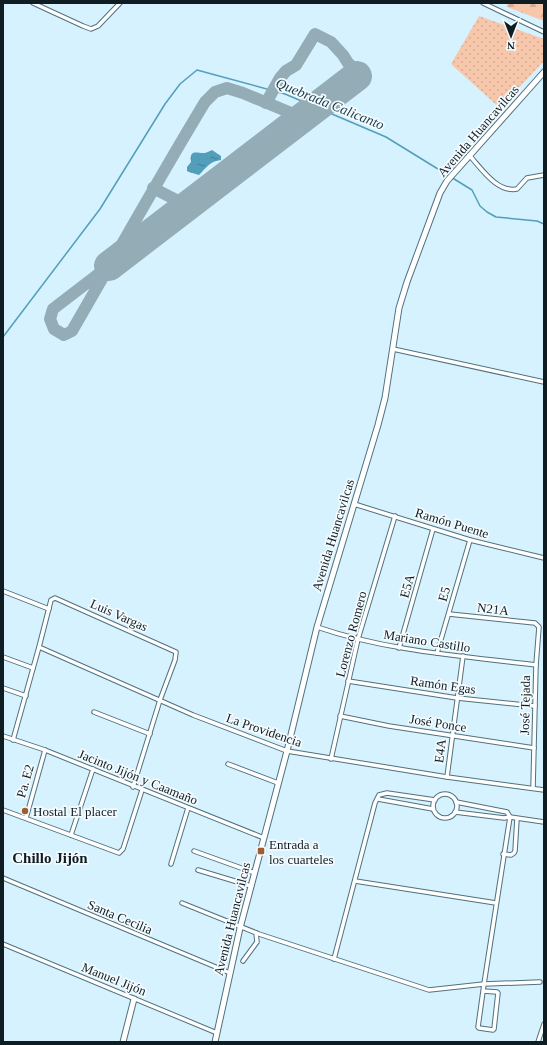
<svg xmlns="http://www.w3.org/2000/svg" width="547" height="1045" viewBox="0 0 547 1045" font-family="Georgia,serif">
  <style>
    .grass { fill: url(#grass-dots) }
    .forest { fill: url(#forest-firs) }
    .water { fill: url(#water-ripples) }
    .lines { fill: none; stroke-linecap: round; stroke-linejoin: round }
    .stream { stroke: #539eba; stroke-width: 1.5 }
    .taxiway { stroke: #94acb6; stroke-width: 12 }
    .runway { stroke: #94acb6; stroke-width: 30 }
    .street-casing { stroke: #51717e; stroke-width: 5.5 }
    .secondary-casing { stroke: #51717e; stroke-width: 7 }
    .street { stroke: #fff; stroke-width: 3.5 }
    .secondary { stroke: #fff; stroke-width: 5 }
    .poi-dot { fill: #a15b30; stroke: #f4fbfe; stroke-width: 1.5 }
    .labels { text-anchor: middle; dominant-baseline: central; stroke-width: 3.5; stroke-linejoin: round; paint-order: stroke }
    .street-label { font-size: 13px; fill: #0f1c22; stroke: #f4fbfe }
    .poi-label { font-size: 13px; fill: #0f1c22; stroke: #f4fbfe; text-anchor: start }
    .water-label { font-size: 14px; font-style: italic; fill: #173a47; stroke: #f4fbfe }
    .quarter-label { font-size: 15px; font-weight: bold; fill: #0f1c22; stroke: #f4fbfe }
  </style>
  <defs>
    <pattern id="grass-dots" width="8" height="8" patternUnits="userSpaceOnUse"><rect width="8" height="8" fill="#f7c7ac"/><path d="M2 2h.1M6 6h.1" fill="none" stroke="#d3aa94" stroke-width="1.8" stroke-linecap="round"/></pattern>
    <pattern id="forest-firs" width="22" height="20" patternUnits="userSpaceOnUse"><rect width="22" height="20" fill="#f7c7ac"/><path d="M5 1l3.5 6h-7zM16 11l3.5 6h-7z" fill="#d3aa94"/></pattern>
    <pattern id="water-ripples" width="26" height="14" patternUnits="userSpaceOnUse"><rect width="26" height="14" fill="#539eba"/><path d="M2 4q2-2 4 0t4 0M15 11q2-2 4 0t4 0" fill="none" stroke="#438097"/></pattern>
  </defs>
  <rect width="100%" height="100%" fill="#d5f2fe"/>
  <!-- grass -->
  <path class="grass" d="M479,16L544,39V61L500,108L451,64Z"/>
  <!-- forest -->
  <path class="forest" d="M507,3H544V21L507,7Z"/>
  <!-- water -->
  <path class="water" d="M212,150L221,156V160C210,161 206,168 199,175L189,172L187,171V167L191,162C189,148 198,154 205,153C206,153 212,150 212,150Z"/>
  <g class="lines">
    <!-- stream -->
    <path class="stream" d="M3,337L100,209L165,104L180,84L197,70L285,94L386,137L472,190L480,206L487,212L496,217L537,221L544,224"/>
    <!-- taxiway -->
    <g class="taxiway">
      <path d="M266,103L280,78L286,71L296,65L315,34L331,42L343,55L348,63L358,72L357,76"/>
      <path d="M153,188L188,206"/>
      <path d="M109,266L53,309L50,319L54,329L64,335L72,331C116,255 159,178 205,102L215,92L227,88L243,93L303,118"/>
    </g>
    <!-- runway -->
    <path class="runway" d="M109,266L357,76"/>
    <!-- street casing -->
    <g class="street-casing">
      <g id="street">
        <path d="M33,3L83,26L91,29L98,26L120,3"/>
        <path d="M483,3L544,32"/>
        <path d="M469,155C481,168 497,193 517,189L527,178L544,175"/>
        <path d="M393,349L544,382"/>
        <path d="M354,504L470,540L544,558"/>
        <path d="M3,591L49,609"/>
        <path d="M449,614L535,623L539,627L536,665L533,788"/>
        <path d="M317,627C387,651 462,656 536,665"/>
        <path d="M39,647L193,715L287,751L447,777L544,790"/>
        <path d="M399,648L433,529"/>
        <path d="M437,653L470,540"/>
        <path d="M3,657L33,668"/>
        <path d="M348,681L457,698L535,706"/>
        <path d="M3,688L26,696"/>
        <path d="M94,712L150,734"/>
        <path d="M340,716L389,726L534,748"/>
        <path d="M3,736L45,750L264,838"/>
        <path d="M13,740L39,647L50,604L51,600L55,598L176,652L175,660L160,700L133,787"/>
        <path d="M331,759L358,639L395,516"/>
        <path d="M228,764L278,783"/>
        <path d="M447,777L463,656"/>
        <circle cx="445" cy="806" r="12"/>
        <path d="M378,799L433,809"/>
        <path d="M456,802L507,812L510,817L484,984L478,1027L479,1028L493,1030L494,1029L498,993L497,992L483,991"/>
        <path d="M3,810L119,853L123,849L142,790"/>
        <path d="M455,812L504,818L510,817L544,822"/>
        <path d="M26,818L45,750"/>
        <path d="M71,835L93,769"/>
        <path d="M194,851L255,873"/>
        <path d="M503,854L511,855L514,853L515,851L517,819"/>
        <path d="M171,864L188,808"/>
        <path d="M198,870L251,886"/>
        <path d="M3,878L230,973"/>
        <path d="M355,881L496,903"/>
        <path d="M182,903L259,934L429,990L484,984L540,982"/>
        <path d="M3,944L217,1033"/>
        <path d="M334,959L375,803L379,795L387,793L435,800"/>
        <path d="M243,961L257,942L256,933"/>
        <path d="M538,1042L544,1024"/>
      </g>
    </g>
    <!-- secondary casing -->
    <g class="secondary-casing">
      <g id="secondary">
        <path d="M123,1042L134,999"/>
        <path d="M215,1042L240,928L287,751L317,627L378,425L385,398L399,308L407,282L440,193L447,181L544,72"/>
      </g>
    </g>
    <!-- street -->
    <use href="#street" class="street"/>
    <!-- secondary -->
    <use href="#secondary" class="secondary"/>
  </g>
  <!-- markers -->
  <g class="poi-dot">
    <circle cx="25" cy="811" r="4"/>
    <rect x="257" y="847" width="8" height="8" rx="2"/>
  </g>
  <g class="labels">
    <!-- street labels -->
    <g class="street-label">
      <text transform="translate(478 131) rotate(-49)">Avenida Huancavilcas</text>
      <text transform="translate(452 523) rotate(17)">Ramón Puente</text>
      <text transform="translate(333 535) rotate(-73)">Avenida Huancavilcas</text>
      <text transform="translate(407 586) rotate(-74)">E5A</text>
      <text transform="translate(444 594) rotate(-74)">E5</text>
      <text transform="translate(493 609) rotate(6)">N21A</text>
      <text transform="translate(119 615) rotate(24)">Luis Vargas</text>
      <text transform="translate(351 634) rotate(-75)">Lorenzo Romero</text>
      <text transform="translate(427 641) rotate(9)">Mariano Castillo</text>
      <text transform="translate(443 685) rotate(8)">Ramón Egas</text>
      <text transform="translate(525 705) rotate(-89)">José Tejada</text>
      <text transform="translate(438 723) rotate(9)">José Ponce</text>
      <text transform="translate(264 730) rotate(19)">La Providencia</text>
      <text transform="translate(440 751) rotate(-83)">E4A</text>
      <text transform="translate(138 777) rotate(22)">Jacinto Jijón y Caamaño</text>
      <text transform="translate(25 781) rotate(-74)">Pa. E2</text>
      <text transform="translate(120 917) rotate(23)">Santa Cecilia</text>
      <text transform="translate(232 919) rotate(-76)">Avenida Huancavilcas</text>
      <text transform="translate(114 979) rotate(22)">Manuel Jijón</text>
    </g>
    <!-- poi labels -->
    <g class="poi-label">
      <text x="33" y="811">Hostal El placer</text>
      <text x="269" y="844">Entrada a<tspan x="269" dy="15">los cuarteles</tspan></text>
    </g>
    <!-- water labels -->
    <g class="water-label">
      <text transform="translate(330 104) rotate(22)">Quebrada Calicanto</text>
    </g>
    <!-- quarter labels -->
    <g class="quarter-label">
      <text x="50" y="858">Chillo Jijón</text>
    </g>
  </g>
  <!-- border -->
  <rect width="547" height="1045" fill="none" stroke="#0f1c22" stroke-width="8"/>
  <!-- north arrow -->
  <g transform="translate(511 36) rotate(180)" stroke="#f4fbfe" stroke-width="3" paint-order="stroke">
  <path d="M0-3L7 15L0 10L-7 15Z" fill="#0f1c22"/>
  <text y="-6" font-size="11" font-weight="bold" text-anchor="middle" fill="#0f1c22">N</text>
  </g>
</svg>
